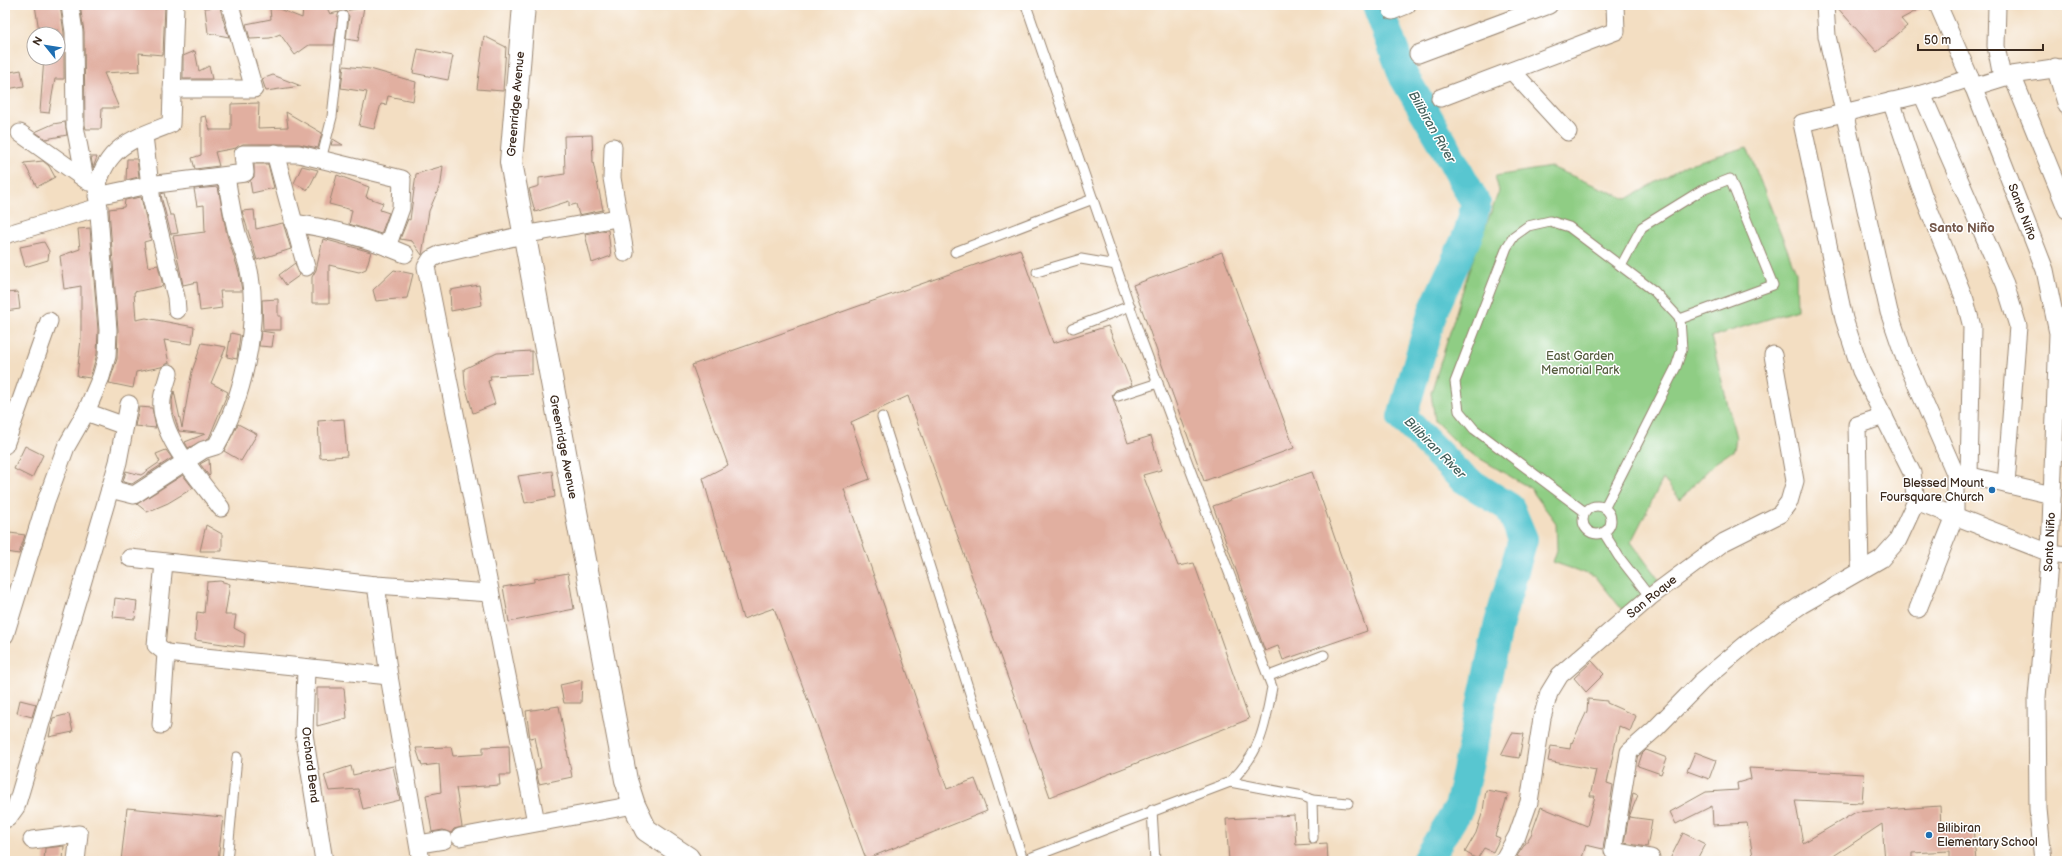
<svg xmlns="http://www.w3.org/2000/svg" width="2072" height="866" viewBox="0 0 2072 866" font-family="'Balsamiq Sans',sans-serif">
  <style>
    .green { fill: #8fcd84; stroke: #657c51 }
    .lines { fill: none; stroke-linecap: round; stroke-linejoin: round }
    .river { stroke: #59c6d0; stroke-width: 30 }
    .building { fill: #e1afa0 }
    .lane-casing { stroke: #978470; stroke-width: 11 }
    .street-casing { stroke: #978470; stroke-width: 19 }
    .secondary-casing { stroke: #978470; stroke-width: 24 }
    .lane { stroke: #fff; stroke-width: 9 }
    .street { stroke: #fff; stroke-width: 17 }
    .secondary { stroke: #fff; stroke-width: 22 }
    .poi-dot { fill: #1f6fb2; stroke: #fff; stroke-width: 1.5 }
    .labels { text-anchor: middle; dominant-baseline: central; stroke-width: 3; stroke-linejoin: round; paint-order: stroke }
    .street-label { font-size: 12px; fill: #3b2a1e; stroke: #fff }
    .park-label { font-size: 12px; fill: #545b3d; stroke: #fff }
    .poi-label { font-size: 12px; fill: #3b2a1e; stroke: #fff; text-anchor: end }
    .water-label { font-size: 13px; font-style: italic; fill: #46615c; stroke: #fff }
    .neighbourhood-label { font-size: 13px; font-weight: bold; fill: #75594c; stroke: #fff }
  </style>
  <rect width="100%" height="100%" fill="#fff"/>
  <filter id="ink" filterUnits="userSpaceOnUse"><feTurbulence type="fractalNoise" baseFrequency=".025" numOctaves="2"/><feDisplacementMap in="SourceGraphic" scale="8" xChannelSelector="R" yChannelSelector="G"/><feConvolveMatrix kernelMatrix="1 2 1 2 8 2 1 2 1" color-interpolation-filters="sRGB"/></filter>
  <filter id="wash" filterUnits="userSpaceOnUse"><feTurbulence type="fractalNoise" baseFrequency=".012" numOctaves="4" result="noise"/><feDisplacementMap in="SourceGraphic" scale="16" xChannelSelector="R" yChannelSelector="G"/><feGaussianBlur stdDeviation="0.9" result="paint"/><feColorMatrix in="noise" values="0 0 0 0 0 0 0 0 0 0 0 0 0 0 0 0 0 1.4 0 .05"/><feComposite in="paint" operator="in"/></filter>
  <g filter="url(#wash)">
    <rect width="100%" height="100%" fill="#f3dec2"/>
    <!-- green -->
    <path class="green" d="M1747,147L1796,272L1797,310L1711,337L1736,438L1734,450L1715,463L1680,499L1663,479L1631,542L1659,580L1623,611L1596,577L1553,562L1557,550L1556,523L1530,488L1462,448L1435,421L1431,393L1470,267L1499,191L1495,176L1551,167L1627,199L1686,165Z"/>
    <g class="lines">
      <!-- river -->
      <path class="river" d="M1377,5L1404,77L1443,143L1476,204L1469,232L1433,311L1402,417L1461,477L1510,508L1523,539L1499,623L1459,808L1426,861"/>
    </g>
    <g id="blocks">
      <!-- building -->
      <g class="building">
        <path d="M35,5H60L64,33V79H55L49,113L40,112L44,58H58V30L39,31Z"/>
        <path d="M80,5H165L163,55L139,53L140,71L104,73L119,108H102L101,129H86L85,125L84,32Z"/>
        <path d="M1835,5H1927L1901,19L1907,26L1877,52Z"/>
        <path d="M220,7L223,19L229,37L208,33L205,8Z"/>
        <path d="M364,7L358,41L346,39L349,16L345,11Z"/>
        <path d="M270,8L279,9L302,18L303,9L327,8L330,14L339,12L334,45H309L295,55L280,34L270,38L250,39L246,24L271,19Z"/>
        <path d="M484,36L506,47L503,91L477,89Z"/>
        <path d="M418,49L453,56L448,80L413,73Z"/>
        <path d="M195,51L199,71L209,66L212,79H183V56Z"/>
        <path d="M344,66L370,69L416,82L413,101L388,96L386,105L381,104L374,129L359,126L367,92L341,88Z"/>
        <path d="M21,70L24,86L7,89L5,73Z"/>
        <path d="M273,75L301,86L266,91L262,79Z"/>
        <path d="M259,103L258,128L288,127L286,112L322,133L318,148L299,144H243L236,148L215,152L219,166L195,169L192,158L201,155V117L206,116L210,130H231V104Z"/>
        <path d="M65,122L67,135L46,139L35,132L53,124Z"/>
        <path d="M592,135L593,162L603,210L579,215L576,204L569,206V201L535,212L529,189L539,186V178L565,174L564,136Z"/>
        <path d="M333,139L343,145H331Z"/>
        <path d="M91,157H97L93,168Z"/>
        <path d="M127,159H137L139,177L126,180Z"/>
        <path d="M43,161L49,166L55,177L37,187L24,163Z"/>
        <path d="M254,164H268L274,188L252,193L250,181L254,177Z"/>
        <path d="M302,166L318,170L308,190L294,183Z"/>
        <path d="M443,166L441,183L429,211L422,255L412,241L400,239L408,219L410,220L416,174Z"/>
        <path d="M337,175L369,187L366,197L383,203L380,210L389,213L381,234L349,224L352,210L329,204Z"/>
        <path d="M218,187L227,235L239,272L242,291H220L222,308L200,311L197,282L183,285L173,236L205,232L204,205L197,206L194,189Z"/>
        <path d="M164,193L170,215H174L178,233L171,234L162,200L161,194Z"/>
        <path d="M141,197L151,240L144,242L148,267L158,265L163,286L134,292L136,320L146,318L194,327L192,344L164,340L169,363L161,367L136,372L133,388L109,383L117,359L118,330L109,209L124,207L125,200Z"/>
        <path d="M254,210L256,229L283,223L291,249L257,260L242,211Z"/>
        <path d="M90,228L98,330L97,354L90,378L77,376L81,339V286L64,289L60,256L80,249L78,229Z"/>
        <path d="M608,230L611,256L592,263L585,234Z"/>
        <path d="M323,239L371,252L366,269L359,272L329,265V303H312V277L316,270Z"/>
        <path d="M44,242L49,251L48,260L25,267L20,247Z"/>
        <path d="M1020,249L1053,343L1108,326L1132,385L1116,390L1112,395L1128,443L1151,436L1161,470L1143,475L1178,566L1194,563L1249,719L1050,797L908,396L851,422L870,479L844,489L947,789L975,779L987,811L866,859L774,608L743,619L703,478L728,465L692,365Z"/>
        <path d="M1222,252L1294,448L1204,481L1133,285Z"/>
        <path d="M295,263L300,275L286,285L279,275Z"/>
        <path d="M394,270L413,274L407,298L376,301L373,290Z"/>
        <path d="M479,285L482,305L451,311L450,290Z"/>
        <path d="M18,292L20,309L5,311V293Z"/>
        <path d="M278,299V316H281V330H263L262,300Z"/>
        <path d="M261,331L274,333L272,347L259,346Z"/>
        <path d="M231,333L240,335L237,359L227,357Z"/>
        <path d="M202,343L226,347L211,383L228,392L209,438L188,448L185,442L205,434L179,431L173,412L172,401L174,391L182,428L192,371Z"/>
        <path d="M532,351V374L490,376L491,380L488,381L495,404L473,413L465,385L464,369L497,353Z"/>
        <path d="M139,407L152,408L156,428L135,426Z"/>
        <path d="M344,419L347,456L320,458L318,421Z"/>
        <path d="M238,424L257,434L241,461L224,451Z"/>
        <path d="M25,446L43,455L32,478L14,469Z"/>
        <path d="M166,450L172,458L132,484L123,482L126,471L141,475L160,462L156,454Z"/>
        <path d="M209,459L210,475L209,476L200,464Z"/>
        <path d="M552,471L555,497L525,503L518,476Z"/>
        <path d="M1312,472L1367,631L1283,660L1278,646L1265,651L1213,506Z"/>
        <path d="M183,475L193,488L168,503L147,512L137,504Z"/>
        <path d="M206,525L222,534V551H200Z"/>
        <path d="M10,533L25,535L19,554L7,552Z"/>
        <path d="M568,573L574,609L509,622L503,587L534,582V579Z"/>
        <path d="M220,581L230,584L225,615H236L234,628L245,634L244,647L195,640L197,612L204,613L207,582Z"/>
        <path d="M115,598L137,601L135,619L113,617Z"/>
        <path d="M1592,661L1604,674L1586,692L1574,678Z"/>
        <path d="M582,680L581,703H564L560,685Z"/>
        <path d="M317,688H344L347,718L317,726Z"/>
        <path d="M1588,699L1607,701V703L1636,716L1630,731L1619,726L1607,783L1613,785L1603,849L1586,845L1581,861H1526L1517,856L1531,835L1541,807L1587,826L1595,796H1590L1596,770L1548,761L1551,746L1570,749L1571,742L1572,743L1587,711Z"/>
        <path d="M20,700L36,704L32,717L17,713Z"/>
        <path d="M559,706L572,777L539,784L536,770L541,768L535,737L530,738L526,711Z"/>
        <path d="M69,714L73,732L49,737L53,718Z"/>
        <path d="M1512,733L1524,734L1519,758L1501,755Z"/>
        <path d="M509,746L510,775H499L500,785L456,788L462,827L454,829L451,833L443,830L432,832L426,795L441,792L439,764L422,766L416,748L451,747L453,756L483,754V747Z"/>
        <path d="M1646,750L1667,758L1661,774L1638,766L1642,754Z"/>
        <path d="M1695,752L1716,760L1709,779L1687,771Z"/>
        <path d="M351,766L353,775L393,766L400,800L363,809L358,789L329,791L324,775Z"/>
        <path d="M1749,768L1864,774L1862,803L1795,800L1803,843L1856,812L1940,806L1941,829L1973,826L1976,861H1949V851L1912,853V861H1885L1882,824L1826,861H1754L1747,823L1713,825L1712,806L1676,824L1670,812L1706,792L1738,790L1737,783L1751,779Z"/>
        <path d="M1486,790L1508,794L1495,836L1500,838L1493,852L1484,848L1477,859L1465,852L1476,833L1483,811Z"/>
        <path d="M1633,793L1638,795L1629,817L1652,820L1647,847L1624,843Z"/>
        <path d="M127,808L223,817L218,861H121Z"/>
        <path d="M1294,815L1296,845L1327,843L1328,861H1229L1226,819Z"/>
        <path d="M1683,833L1705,844L1696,861H1669Z"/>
        <path d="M64,846L63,861H44L45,848Z"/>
      </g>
    </g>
  </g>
  <g filter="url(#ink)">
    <use href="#blocks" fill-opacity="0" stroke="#978470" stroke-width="1"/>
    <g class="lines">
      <!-- lane casing -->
      <g class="lane-casing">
        <g id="lane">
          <path d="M321,160L332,117L343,16"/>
          <path d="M955,252L1093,199"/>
          <path d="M1621,266L1642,227L1702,190L1730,179L1773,285L1680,319"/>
          <path d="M1037,272L1081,259L1116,265"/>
          <path d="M1073,328L1130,306"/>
          <path d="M1118,396L1158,383"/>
          <path d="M882,417L1023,860"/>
          <circle cx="1597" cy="520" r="14"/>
          <path d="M1585,512L1474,429L1459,411L1455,382L1507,247L1514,236L1528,226L1550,221L1569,227L1654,291L1680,319L1682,349L1676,367L1605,507"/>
          <path d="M1604,533L1619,557L1650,597"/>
          <path d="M1269,676L1324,655"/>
          <path d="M1230,782L1303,796L1312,800L1313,838"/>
          <path d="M1312,800L1348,803"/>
          <path d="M1152,810L1155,861"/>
          <path d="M227,861L237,757"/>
          <path d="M1022,861L1230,782C1261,752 1265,727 1272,687L1140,336L1026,5"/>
        </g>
      </g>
      <!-- street casing -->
      <g class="street-casing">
        <g id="street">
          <path d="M70,5L74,32L75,126L85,179"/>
          <path d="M1825,5L1827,36L1889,312L1904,356L1955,473V516L1918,609"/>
          <path d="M1938,5L1970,78L2045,270L2058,333L2050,553L2037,697L2038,809L2043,861"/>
          <path d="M1997,5L1996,46L2002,77"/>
          <path d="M1392,11L1407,5"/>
          <path d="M1418,54L1549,5"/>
          <path d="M2055,67L2067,106"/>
          <path d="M1512,71L1568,132"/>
          <path d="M2012,75L2067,210"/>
          <path d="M1973,87L2012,75L2067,67"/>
          <path d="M172,89H254L230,5"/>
          <path d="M1922,94L2005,284L2018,326L2006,484"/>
          <path d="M1440,98L1616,31L1615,5"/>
          <path d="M1891,101L1923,195L1965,300L1972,327L1969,475"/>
          <path d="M20,133L89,182"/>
          <path d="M144,136L152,202L176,297L177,310"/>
          <path d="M613,147L612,178L625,253"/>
          <path d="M275,153L306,267"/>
          <path d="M97,196L149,185L245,173L243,154H299L402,179L401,208L387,247"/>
          <path d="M293,223C330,228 370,239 405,254"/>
          <path d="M5,235L99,207"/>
          <path d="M169,373C167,381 163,391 162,400C158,435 201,481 221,508"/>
          <path d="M86,412L125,426"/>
          <path d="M5,445L49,321"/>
          <path d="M1958,473L2052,495"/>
          <path d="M110,489L134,495L203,450L216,446C242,401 259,327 250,276C248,261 241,247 237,233C232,214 229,195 226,176"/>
          <path d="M1916,501L2050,553L2067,555"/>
          <path d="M130,558L376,585L490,593"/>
          <path d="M1860,571L1857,425L1884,416"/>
          <path d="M376,585L389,676L421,861"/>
          <path d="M5,635L46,501L66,447L86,412L101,377L107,356L108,330L97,188C106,146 135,138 171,124L175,5"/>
          <path d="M166,653L389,676"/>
          <path d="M306,668L304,734L324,861"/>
          <path d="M161,725L166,653L156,645L164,563"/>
          <path d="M5,819L8,818L16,807L118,462L129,404"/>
          <path d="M536,822L426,267L431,259L441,254L523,235L617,218"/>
          <path d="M460,837L634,805"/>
          <path d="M32,840L79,834L76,861"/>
          <path d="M419,844L444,840"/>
          <path d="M1651,858L1613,851L1629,752L1655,729L1703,680L1756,636L1801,605L1881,559L1898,540L1916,501L1912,473L1861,371L1844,319L1802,123L1922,94L1970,78"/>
          <path d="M1503,861L1517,836L1529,802L1542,718L1549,693L1560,675L1650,597L1724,542L1780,514L1789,502L1795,481L1773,355"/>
        </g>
      </g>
      <!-- secondary casing -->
      <g class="secondary-casing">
        <path id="secondary" d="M524,5L511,162L626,780L634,805L646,830L688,858L690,861"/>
      </g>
      <!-- lane -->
      <use href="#lane" class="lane"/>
      <!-- street -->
      <use href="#street" class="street"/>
      <!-- secondary -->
      <use href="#secondary" class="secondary"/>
    </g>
  </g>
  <!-- markers -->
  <g class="poi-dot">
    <circle cx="1992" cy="490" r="4"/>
    <circle cx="1929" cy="835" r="4"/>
  </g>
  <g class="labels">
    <!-- street labels -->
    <g class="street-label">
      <text transform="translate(516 104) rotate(-85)">Greenridge Avenue</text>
      <text transform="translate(2022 212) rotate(69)">Santo Niño</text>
      <text transform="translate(563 447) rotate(79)">Greenridge Avenue</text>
      <text transform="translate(2050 542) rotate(-87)">Santo Niño</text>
      <text transform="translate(1652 597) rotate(-39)">San Roque</text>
      <text transform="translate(310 765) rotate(83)">Orchard Bend</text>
    </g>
    <!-- park labels -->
    <g class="park-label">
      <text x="1580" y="356">East Garden<tspan x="1580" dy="14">Memorial Park</tspan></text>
    </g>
    <!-- poi labels -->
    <g class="poi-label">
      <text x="1984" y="483">Blessed Mount<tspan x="1984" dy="14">Foursquare Church</tspan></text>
      <text x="1937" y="828" text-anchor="start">Bilibiran<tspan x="1937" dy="14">Elementary School</tspan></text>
    </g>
    <!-- water labels -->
    <g class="water-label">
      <text transform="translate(1432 127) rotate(60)">Bilibiran River</text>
      <text transform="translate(1435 448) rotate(45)">Bilibiran River</text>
    </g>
    <!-- neighbourhood labels -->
    <g class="neighbourhood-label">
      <text x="1962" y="228">Santo Niño</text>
    </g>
  </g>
  <!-- margin -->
  <rect width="2072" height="866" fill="none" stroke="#fff" stroke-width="20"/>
  <!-- north arrow -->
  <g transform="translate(46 46) rotate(300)"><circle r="19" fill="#ffffff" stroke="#b1aaa5"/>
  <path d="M0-3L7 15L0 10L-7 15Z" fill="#1f6fb2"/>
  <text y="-6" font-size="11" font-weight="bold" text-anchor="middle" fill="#3b2a1e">N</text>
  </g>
  <!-- scale -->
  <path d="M1918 44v6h125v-6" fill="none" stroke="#3b2a1e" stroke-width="2"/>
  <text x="1924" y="44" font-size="12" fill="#3b2a1e" stroke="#ffffff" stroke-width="3" paint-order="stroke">50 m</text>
</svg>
